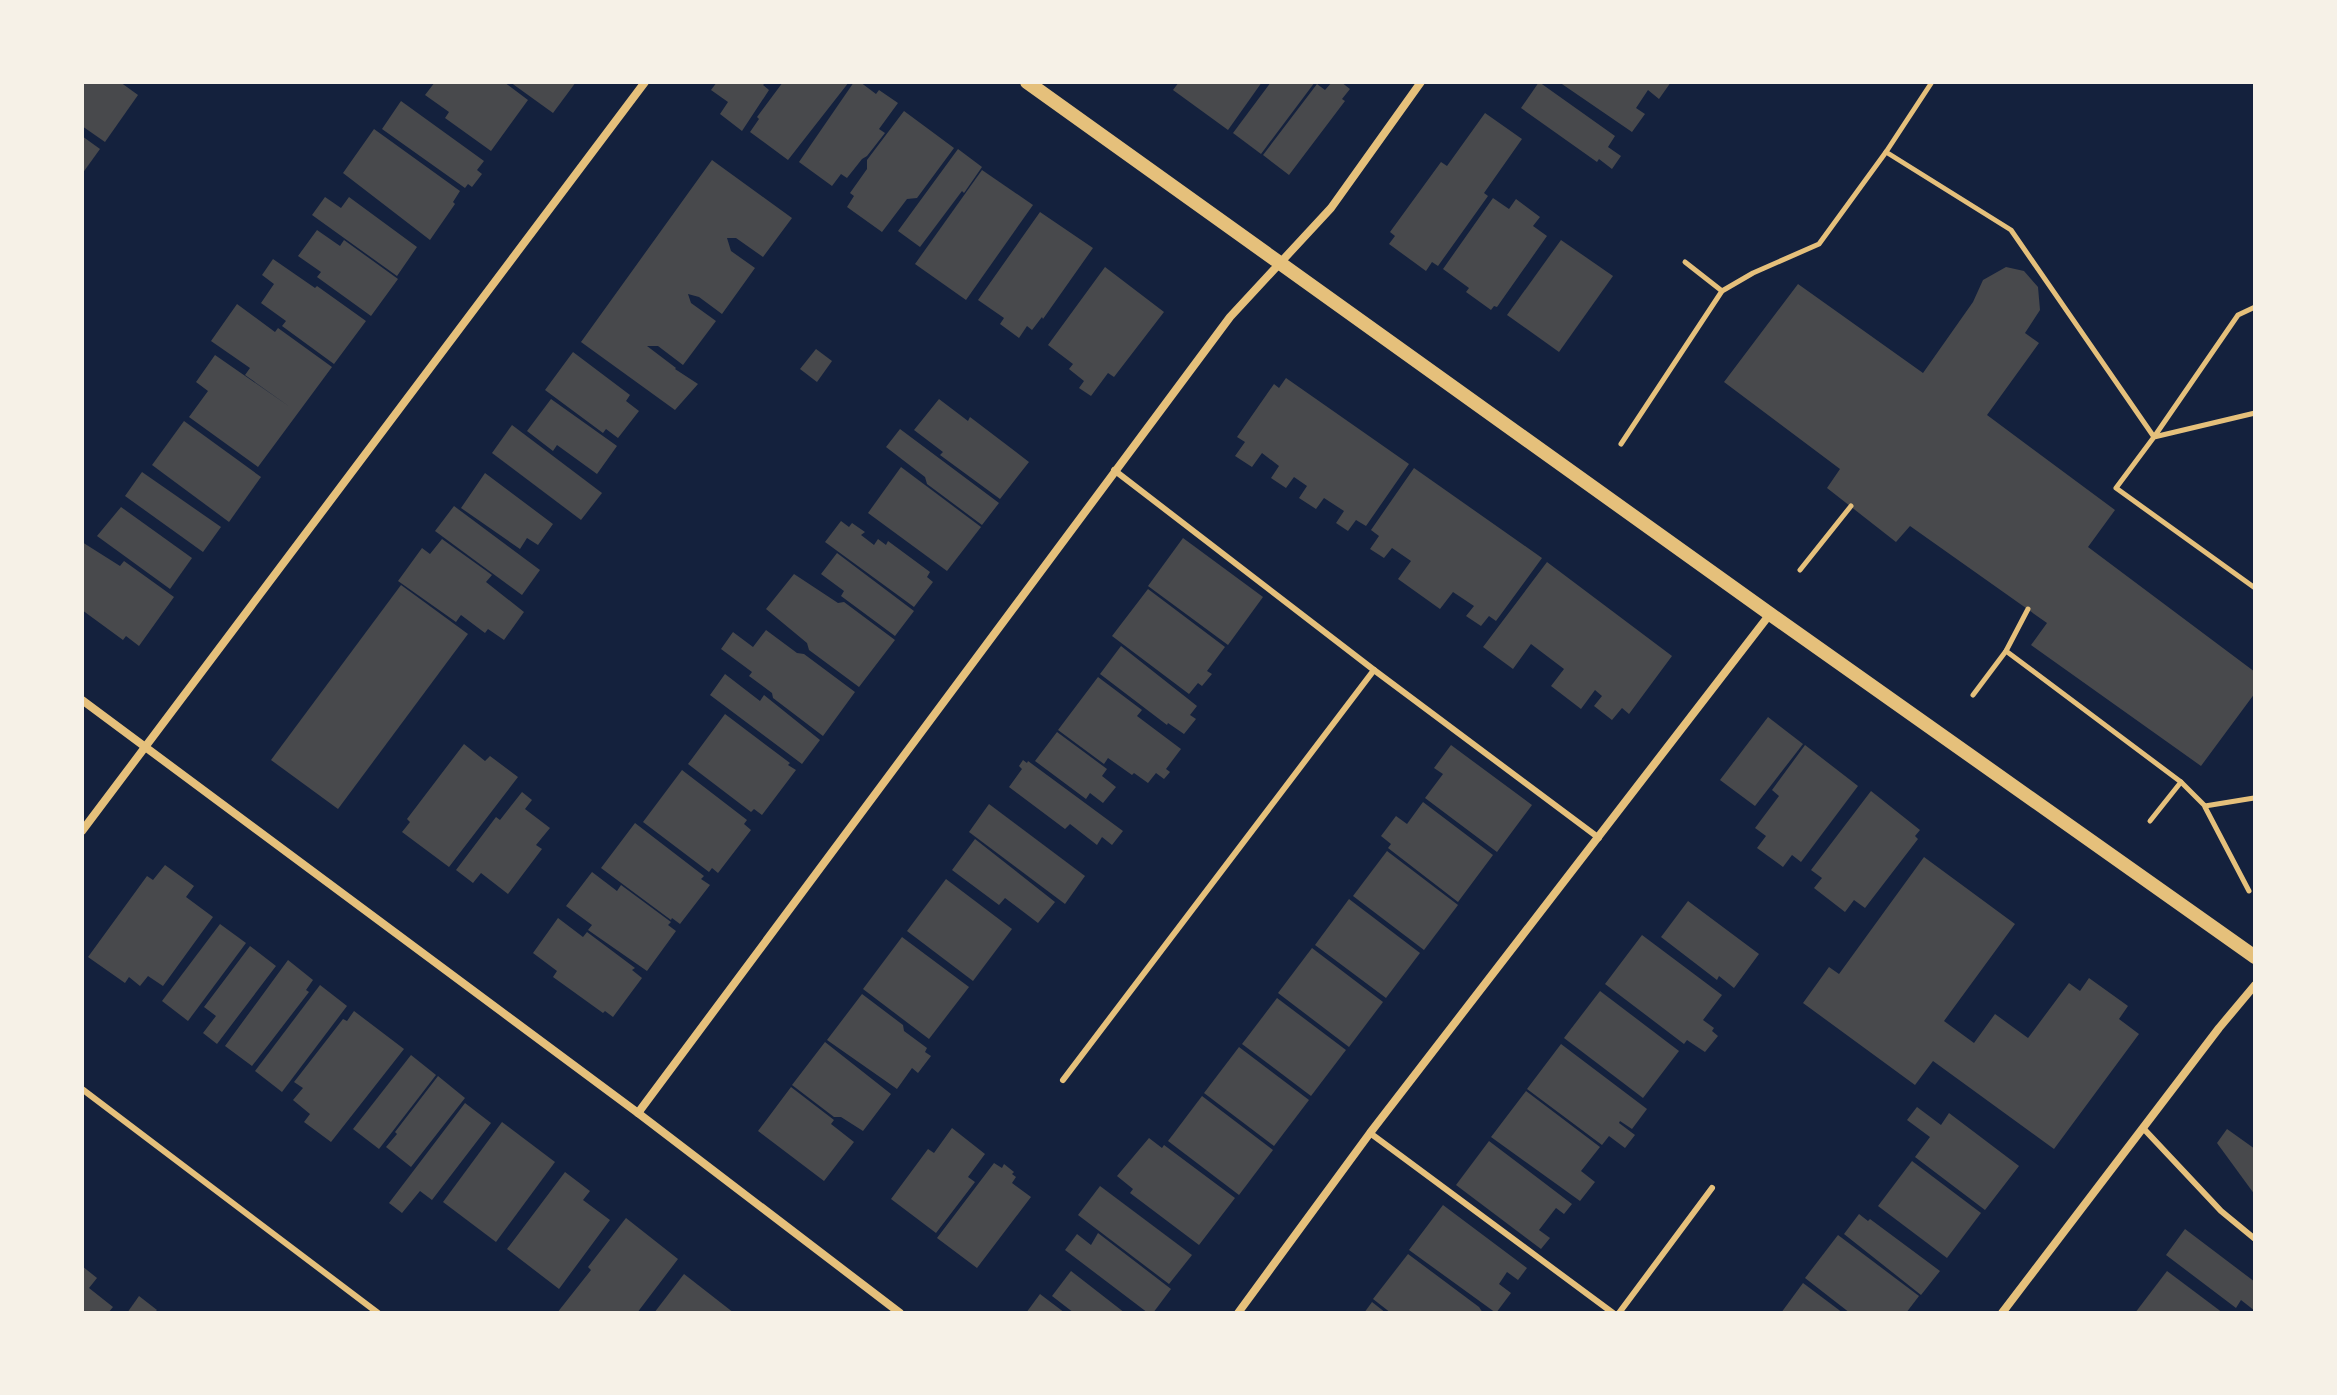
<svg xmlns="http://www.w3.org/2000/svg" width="2337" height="1395" viewBox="0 0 2337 1395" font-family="Georgia,serif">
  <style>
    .building { fill: #48494c }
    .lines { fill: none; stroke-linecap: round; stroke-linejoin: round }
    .path { stroke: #e5c07b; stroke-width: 5 }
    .service { stroke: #e5c07b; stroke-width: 6 }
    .minor { stroke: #e5c07b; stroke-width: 8 }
    .tertiary { stroke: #e5c07b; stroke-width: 14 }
  </style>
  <rect width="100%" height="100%" fill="#14213d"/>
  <!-- building -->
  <g class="building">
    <path d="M82,82H120L138,95L105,142L82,126Z"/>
    <path d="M435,82H504L528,100L491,151L445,118L449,112L425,95Z"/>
    <path d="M510,82H576L553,113Z"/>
    <path d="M717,82H766L763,85L769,90L742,131L720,114L728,102L711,90Z"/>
    <path d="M783,82H849L788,160L750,132L759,119L757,117Z"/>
    <path d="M854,82H860L876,94L879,90L898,103L879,129L885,133L867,156L862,159L847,178L841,174L832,186L799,162Z"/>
    <path d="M1179,82H1262L1228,130L1173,90Z"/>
    <path d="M1271,82H1315L1261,154L1233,133Z"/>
    <path d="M1332,82H1341L1350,89L1342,99L1345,101L1289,175L1263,155L1317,84L1325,90Z"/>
    <path d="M1539,82L1615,136L1608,147L1621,156L1612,169L1599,159L1597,162L1521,108Z"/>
    <path d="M1559,82H1671L1659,99L1648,90L1636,108L1645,114L1632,132Z"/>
    <path d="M401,101L484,161L477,170L482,174L472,187L468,184L465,188L382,129Z"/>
    <path d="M904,111L954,148L917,198L907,199L882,232L847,207L854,196L850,193L867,169V160Z"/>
    <path d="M1485,113L1522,139L1484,193L1488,196L1438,266L1432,262L1426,271L1389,244L1395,236L1390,232L1441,162L1447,166Z"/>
    <path d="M374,129L460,191L453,202L455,204L430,240L343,173Z"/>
    <path d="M82,136L100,149L82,174Z"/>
    <path d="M958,149L982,167L964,193L962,191L920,247L898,231Z"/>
    <path d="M712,160L792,218L763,257L736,238H727L731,251L755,268L722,314L699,297L688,294L691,303L716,321L683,365L658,346H647L676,368L675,369L698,384L675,410L581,342Z"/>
    <path d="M982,170L1033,205L966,300L915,264Z"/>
    <path d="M325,197L341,208L349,197L417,247L397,276L312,215Z"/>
    <path d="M1493,198L1509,209L1516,199L1540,217L1533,226L1547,236L1497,307L1494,306L1491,310L1466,292L1469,288L1443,269Z"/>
    <path d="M1040,212L1093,248L1043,319L1042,317L1032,330L1027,326L1019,338L1000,324L1004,318L978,300Z"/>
    <path d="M317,230L340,246L344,240L398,279L371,316L317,277L321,272L298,256Z"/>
    <path d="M1561,240L1613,276L1559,352L1507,315Z"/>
    <path d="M273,259L315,288L317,286L366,321L334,364L282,326L286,321L261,303L274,284L262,275Z"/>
    <path d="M1105,267L1164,312L1114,377L1108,373L1091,396L1079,388L1084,381L1069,369L1073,364L1048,345Z"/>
    <path d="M2006,267L2024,271L2038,287L2040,310L2025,333L2039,343L1987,415L2115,510L2088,547L2255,672V693L2201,766L2031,645L2047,623L1910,526L1896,542L1827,488L1840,469L1724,382L1798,284L1923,373L1973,302L1983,280Z"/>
    <path d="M237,304L275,332L278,328L332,367L258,467L189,417L208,391L196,382L215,355L290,407L245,375L250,368L211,341Z"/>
    <path d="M816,349L832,361L817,382L800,369Z"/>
    <path d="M573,352L630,395L626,401L639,411L618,438L606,429L603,433L545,390Z"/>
    <path d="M1286,378L1409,464L1366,526L1356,520L1348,531L1336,523L1344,511L1324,498L1316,509L1299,498L1307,486L1294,477L1286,488L1271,478L1279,466L1262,453L1252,467L1235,456L1245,442L1237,437L1274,384L1279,388Z"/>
    <path d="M551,399L617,446L597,474L557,445L553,451L527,431Z"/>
    <path d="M939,399L968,421L970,417L1029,462L1000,499L940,455L943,452L914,430Z"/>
    <path d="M184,421L261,477L229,522L152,465Z"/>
    <path d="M512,425L602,493L581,520L492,453Z"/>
    <path d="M900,429L999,503L982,525L927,484L925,477L886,447Z"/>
    <path d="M901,467L981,527L947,571L868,513Z"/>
    <path d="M1414,468L1542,558L1496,621L1489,616L1481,626L1466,616L1474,606L1453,592L1440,609L1398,579L1411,561L1392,548L1384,558L1370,549L1379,536L1371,530Z"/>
    <path d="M142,472L221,527L203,552L125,496Z"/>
    <path d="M485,473L553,524L538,545L527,538L520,549L461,508Z"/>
    <path d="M454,506L540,570L522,595L435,531Z"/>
    <path d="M121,507L192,558L170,589L97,536Z"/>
    <path d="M841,521L849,527L852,523L865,532L861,535L874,545L878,539L886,545L888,541L930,572L927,577L933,582L914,607L825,542Z"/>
    <path d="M1183,538L1263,597L1228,645L1148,586Z"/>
    <path d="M442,539L492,575L486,582L524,612L504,640L488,629L485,633L461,615L456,622L398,581L422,548L430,554Z"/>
    <path d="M82,542L120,566L124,561L174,597L139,646L126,636L123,640L82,610Z"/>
    <path d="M837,553L914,611L895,636L841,596L844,591L821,574Z"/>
    <path d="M1547,562L1672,656L1629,714L1622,708L1612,720L1594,706L1602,696L1595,690L1581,709L1551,686L1564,669L1531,644L1513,669L1483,647Z"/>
    <path d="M794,574L838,603L844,602L895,640L859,687L809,650L807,643L766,609Z"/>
    <path d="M401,585L468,634L338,809L271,760Z"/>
    <path d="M1148,589L1225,647L1207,671L1212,674L1202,686L1198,683L1189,694L1112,636Z"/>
    <path d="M766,630L797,653L804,654L855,692L823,736L773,698L772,693L749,676L752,672L721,649L733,632L753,647Z"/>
    <path d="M1121,646L1197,706L1190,715L1196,719L1184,734L1168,723L1167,725L1100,674Z"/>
    <path d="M725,674L760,701L764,695L820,740L802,764L710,695Z"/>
    <path d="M1098,677L1142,710L1137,716L1181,749L1166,769L1170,772L1164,779L1156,773L1148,783L1134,773L1132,775L1108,758L1104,764L1058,730Z"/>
    <path d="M725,714L790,763L788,765L796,770L762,815L754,809L751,812L688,764Z"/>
    <path d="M1768,717L1803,744L1755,806L1720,780Z"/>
    <path d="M1057,732L1107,769L1102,776L1116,787L1103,803L1090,793L1086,799L1035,761Z"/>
    <path d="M464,744L485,761L490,756L518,777L449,867L402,832L410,822L407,819Z"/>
    <path d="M1451,745L1532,805L1497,852L1425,798L1443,774L1434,768Z"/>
    <path d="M1805,745L1858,786L1801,862L1792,855L1783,867L1757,848L1766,836L1755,828L1779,796L1772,790Z"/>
    <path d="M1023,760L1027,763L1028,761L1123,831L1112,845L1102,837L1097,845L1070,824L1065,829L1009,787L1022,769L1019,766Z"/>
    <path d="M682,770L747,820L744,824L751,830L718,873L712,868L709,872L643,822Z"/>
    <path d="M1871,791L1920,830L1915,836L1918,839L1865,908L1854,900L1845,912L1814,888L1822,878L1811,870Z"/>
    <path d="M522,792L532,800L525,809L550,828L536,845L542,849L508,894L481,873L473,883L456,870L496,817L500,820Z"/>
    <path d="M1423,802L1493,855L1458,902L1388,848L1391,844L1381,836L1396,816L1407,824Z"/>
    <path d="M989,804L1085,876L1065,904L969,832Z"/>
    <path d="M635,823L704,876L701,879L710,885L680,924L672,918L671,920L601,868Z"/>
    <path d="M975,839L1055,902L1038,923L1005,898L999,905L952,870Z"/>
    <path d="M1387,851L1458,905L1424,950L1353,896Z"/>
    <path d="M1924,857L2015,924L1944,1021L1974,1043L1995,1014L2028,1038L2069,983L2080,991L2089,978L2128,1006L2119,1019L2139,1034L2054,1149L1933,1061L1915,1085L1803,1003L1829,967L1839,974Z"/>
    <path d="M165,865L194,886L186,897L213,917L163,986L148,976L140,986L129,977L125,983L88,957L147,876L153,880Z"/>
    <path d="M592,872L617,891L621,885L671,922L668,925L676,931L647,971L588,930L592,925L566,906Z"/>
    <path d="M946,879L1012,929L973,981L907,931Z"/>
    <path d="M1349,899L1420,953L1386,998L1315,945Z"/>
    <path d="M1688,901L1759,954L1734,988L1719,976L1717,980L1661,937Z"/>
    <path d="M558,918L583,937L587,932L635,968L632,970L642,978L613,1017L605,1011L603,1013L553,977L557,971L533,953Z"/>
    <path d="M220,924L246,943L188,1021L162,1001Z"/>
    <path d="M1642,935L1722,995L1703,1020L1714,1028L1712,1031L1718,1036L1705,1052L1687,1040L1684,1044L1605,984Z"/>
    <path d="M902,937L969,987L929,1039L863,989Z"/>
    <path d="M250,946L276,966L217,1044L203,1033L216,1016L204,1007Z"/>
    <path d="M1312,948L1383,1002L1349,1047L1278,993Z"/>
    <path d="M288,960L313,980L306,990L309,992L252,1066L225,1046Z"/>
    <path d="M320,985L347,1006L282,1092L255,1071Z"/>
    <path d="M1600,991L1679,1051L1643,1098L1564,1038Z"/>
    <path d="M862,994L903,1025L904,1031L927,1048L925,1052L931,1056L918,1073L912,1068L897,1089L827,1040Z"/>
    <path d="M1277,998L1346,1050L1311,1096L1242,1044Z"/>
    <path d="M354,1011L404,1049L331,1142L304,1122L310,1114L293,1100L303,1088L294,1082L343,1019L347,1021Z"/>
    <path d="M825,1042L891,1094L863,1131L841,1117H834L792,1085Z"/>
    <path d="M1561,1044L1647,1109L1632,1129L1620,1121L1619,1123L1635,1135L1625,1148L1609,1136L1602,1145L1527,1089Z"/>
    <path d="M1239,1047L1309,1100L1274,1146L1204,1093Z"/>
    <path d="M411,1055L436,1075L379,1149L353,1129Z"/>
    <path d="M438,1076L465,1098L411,1167L386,1147L397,1134L395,1132Z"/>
    <path d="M791,1087L834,1120L831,1124L854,1142L824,1181L758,1131Z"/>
    <path d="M1526,1091L1600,1147L1581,1171L1595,1182L1580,1201L1491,1137Z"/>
    <path d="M1202,1096L1273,1150L1239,1195L1168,1141Z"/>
    <path d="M465,1103L491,1123L432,1200L420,1191L402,1213L389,1203Z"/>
    <path d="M1917,1107L1941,1125L1949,1113L2019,1166L1985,1210L1915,1157L1930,1137L1907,1120Z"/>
    <path d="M502,1122L555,1162L496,1242L443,1202Z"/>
    <path d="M952,1128L985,1154L968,1177L975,1182L936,1233L891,1199L928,1149L934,1153Z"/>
    <path d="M2227,1129L2255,1149V1195L2217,1143Z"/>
    <path d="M1149,1138L1162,1148L1164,1145L1235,1198L1199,1245L1130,1193L1133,1189L1117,1176Z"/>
    <path d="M1489,1141L1572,1204L1564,1214L1556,1208L1539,1230L1550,1238L1541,1249L1456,1185Z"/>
    <path d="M1912,1161L1981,1213L1947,1258L1878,1206Z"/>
    <path d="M994,1163L1002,1168L1004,1164L1014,1172L1012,1174L1016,1177L1012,1183L1031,1197L977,1268L937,1238Z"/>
    <path d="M565,1172L590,1191L583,1200L610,1220L559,1289L507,1249Z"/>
    <path d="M1100,1186L1192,1255L1169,1284L1078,1215Z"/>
    <path d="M1443,1205L1527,1268L1518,1280L1507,1272L1499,1284L1511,1293L1496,1313L1409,1250Z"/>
    <path d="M1859,1214L1868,1221L1870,1219L1940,1271L1921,1295L1844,1234Z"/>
    <path d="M626,1218L678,1259L637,1313H557L591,1270L588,1267Z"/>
    <path d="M2185,1229L2255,1282V1311L2241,1300L2236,1308L2166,1255Z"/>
    <path d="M1098,1233L1171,1289L1153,1313H1148L1065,1250L1077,1234L1091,1245Z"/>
    <path d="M1838,1235L1919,1296L1906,1313H1850L1805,1278Z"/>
    <path d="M1408,1254L1479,1307L1483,1313H1391L1373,1299Z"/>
    <path d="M82,1266L97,1278L89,1288L113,1307L108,1313H82Z"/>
    <path d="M1071,1271L1125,1313H1074L1052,1296Z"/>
    <path d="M2167,1271L2223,1313H2135Z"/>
    <path d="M684,1274L734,1313H654Z"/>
    <path d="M1803,1283L1843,1313H1781Z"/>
    <path d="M1040,1294L1065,1313H1026Z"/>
    <path d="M139,1296L157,1310L154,1313H127Z"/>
    <path d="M1372,1302L1386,1313H1364Z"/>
  </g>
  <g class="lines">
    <!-- path -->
    <g class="path">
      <path d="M1932,82L1886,152L2011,230L2154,437L2238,315L2255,307"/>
      <path d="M1685,262L1722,291"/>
      <path d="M2255,413L2154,437L2116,488L2255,588"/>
      <path d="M1621,444L1722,291L1753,273L1819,244L1886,152"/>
      <path d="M1800,570L1851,506"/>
      <path d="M2006,651L2181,782L2205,806L2254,798"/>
      <path d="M1973,695L2006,651L2028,609"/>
      <path d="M2205,807L2249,891"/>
      <path d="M2150,821L2181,782"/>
    </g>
    <!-- service -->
    <g class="service">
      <path d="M1114,470L1374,670L1599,838"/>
      <path d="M1063,1080L1374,670"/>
      <path d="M82,1089L378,1313"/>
      <path d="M2143,1128L2221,1211L2255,1239"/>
      <path d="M1370,1133L1613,1313"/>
      <path d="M1619,1313L1712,1188"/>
    </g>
    <!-- minor -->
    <g class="minor">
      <path d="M82,700L638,1113L900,1313"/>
      <path d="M82,831L645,82"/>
      <path d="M638,1113L1230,317L1331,208L1421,82"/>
      <path d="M1238,1313L1370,1133L1770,614"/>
      <path d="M2002,1313L2219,1028L2255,985"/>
    </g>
    <!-- tertiary -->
    <path class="tertiary" d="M1027,82L1770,614L2255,957"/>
  </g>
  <!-- border -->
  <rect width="2337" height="1395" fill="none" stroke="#f6f1e7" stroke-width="168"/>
</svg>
